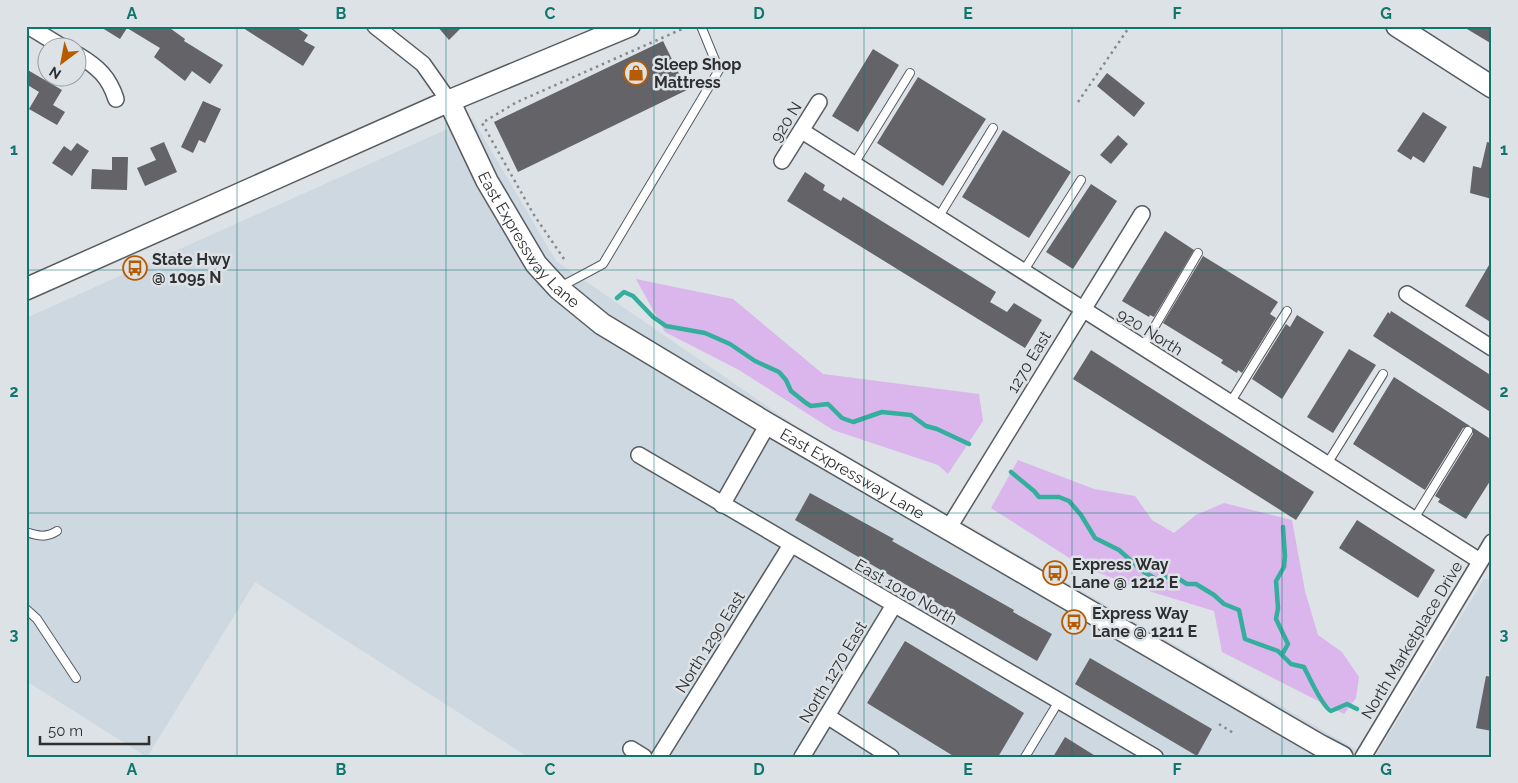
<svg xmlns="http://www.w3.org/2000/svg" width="1518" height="783" viewBox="0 0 1518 783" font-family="Raleway,sans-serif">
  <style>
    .built { fill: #cdd8e1 }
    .green { fill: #dab6ec }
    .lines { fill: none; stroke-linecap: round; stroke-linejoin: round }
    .stream { stroke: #35af9d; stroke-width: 4.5 }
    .building { fill: #636368 }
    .lane-casing { stroke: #585c60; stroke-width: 10 }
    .street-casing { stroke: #585c60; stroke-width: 18 }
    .secondary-casing { stroke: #585c60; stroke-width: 24 }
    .path { stroke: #888b8e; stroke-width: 2.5; stroke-dasharray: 2.5 4; stroke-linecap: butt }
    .lane { stroke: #fff; stroke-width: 8 }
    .street { stroke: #fff; stroke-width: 15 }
    .secondary { stroke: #fff; stroke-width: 21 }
    .grid { fill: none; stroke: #0f766e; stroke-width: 1; stroke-opacity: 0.55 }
    .labels { text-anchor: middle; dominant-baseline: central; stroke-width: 5; stroke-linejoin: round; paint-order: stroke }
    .poi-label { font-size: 16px; font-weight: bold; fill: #2e2f31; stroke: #dde2e6; text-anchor: start }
    .street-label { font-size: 16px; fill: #2e2f31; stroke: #dde2e6 }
    .neatline { fill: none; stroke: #0f766e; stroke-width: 2 }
    .grid-label { font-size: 16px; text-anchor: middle; font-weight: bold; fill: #0f766e }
  </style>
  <rect width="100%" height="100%" fill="#dde2e6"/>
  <!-- built -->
  <g class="built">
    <path d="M472,118L556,261L796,426L1369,757H528L255,582L147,757L26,681V318Z"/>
    <path d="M1484,579L1492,580V757H1375Z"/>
  </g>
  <!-- green -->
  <g class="green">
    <path d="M636,279L733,299L823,374L979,394L983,421L948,474L938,465L833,430L739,370L665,332Z"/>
    <path d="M1018,460L1094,489L1135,496L1152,520L1174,533L1196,515L1224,503L1292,520L1305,591L1318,635L1342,652L1359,677L1356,698L1344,714L1222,652L1214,611L1152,592L1085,568L991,508Z"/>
  </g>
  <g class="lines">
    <!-- stream -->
    <g class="stream">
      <path d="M617,298L624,292L633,296L653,317L666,326L705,333L730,344L755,361L779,372L786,380L791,391L806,403L811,406L828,404L842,418L853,422L882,412L911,415L926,426L937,429L969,444"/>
      <path d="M1011,472L1034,491L1039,497H1059L1069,501L1081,515L1095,538L1119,550L1144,572L1156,579L1174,576L1187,584H1196L1214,595L1224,604L1239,610L1245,639L1278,651L1291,664L1304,667C1309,677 1323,708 1331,711L1347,704L1357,709"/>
      <path d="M1283,527L1285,556L1284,567L1276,581L1278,608L1276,619L1288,644L1283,653"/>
    </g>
  </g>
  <!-- building -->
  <g class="building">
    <path d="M99,26H167L185,39L184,41L223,65L210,84L192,71L185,81L154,57L160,48L127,28L120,39Z"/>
    <path d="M240,26H294L308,35L304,41L315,47L303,66Z"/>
    <path d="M437,26H463L449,40Z"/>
    <path d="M1462,26H1492V44Z"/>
    <path d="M663,41L687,90L518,172L494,122Z"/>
    <path d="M873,49L899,65L858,132L832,116Z"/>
    <path d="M26,69L62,90L53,105L65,112L57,125L29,109L39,92L26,84Z"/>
    <path d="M1107,73L1145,103L1134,117L1097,86Z"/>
    <path d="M918,77L986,119L943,186L877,143Z"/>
    <path d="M203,101L221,109L205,143L199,140L193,153L181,147Z"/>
    <path d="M1423,112L1447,127L1424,163L1413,156L1411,160L1397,151Z"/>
    <path d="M1003,130L1071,172L1029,238L962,197Z"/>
    <path d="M1118,135L1128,144L1111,164L1100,155Z"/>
    <path d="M164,142L177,172L145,186L137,168L156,160L150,148Z"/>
    <path d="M1487,142L1492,143V199L1470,193L1473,166L1481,168Z"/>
    <path d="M77,143L89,151L72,176L52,163L64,146L71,151Z"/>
    <path d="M112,157H128L127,190L91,189L92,169L112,170Z"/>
    <path d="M805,172L825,185L823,190L841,201L843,197L996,292L990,302L1007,312L1014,303L1042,320L1025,348L787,201Z"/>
    <path d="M1091,184L1117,201L1073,269L1046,252Z"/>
    <path d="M1165,231L1194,250L1154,317L1150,315L1149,317L1122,301Z"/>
    <path d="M1203,256L1278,302L1270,314L1276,318L1242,373L1238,370L1237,373L1221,363L1223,360L1163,323Z"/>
    <path d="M1492,260V323L1465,306Z"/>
    <path d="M1391,311L1492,376V413L1373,336L1388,312L1390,314Z"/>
    <path d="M1297,315L1324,332L1282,399L1252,379L1286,324L1290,327Z"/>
    <path d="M1349,349L1376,365L1333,433L1307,417Z"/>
    <path d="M1091,350L1314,492L1296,520L1073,379Z"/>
    <path d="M1394,377L1470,426L1463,428L1425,490L1353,444Z"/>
    <path d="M1472,427L1492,440V478L1466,519L1438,502L1440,499L1435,496L1473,434Z"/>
    <path d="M810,493L894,539L892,541L1014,610L1013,612L1052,634L1037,661L795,520Z"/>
    <path d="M1357,520L1435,570L1418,598L1339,548Z"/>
    <path d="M905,641L1024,713L998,757H955L867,703Z"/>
    <path d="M1090,658L1212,729L1197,756L1075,684Z"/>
    <path d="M1486,676L1492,677V731L1476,728Z"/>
    <path d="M1065,737L1097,757H1053Z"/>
  </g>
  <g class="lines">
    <!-- lane casing -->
    <g class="lane-casing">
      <g id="lane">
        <path d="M854,164L910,73"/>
        <path d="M938,218L993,128"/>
        <path d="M1023,272L1081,180"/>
        <path d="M560,287L603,264L719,70L701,26"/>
        <path d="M1142,348L1198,253"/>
        <path d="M1230,403L1287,311"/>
        <path d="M1327,464L1383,374"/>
        <path d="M1414,519L1468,431"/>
        <path d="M26,532C38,536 46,538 57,531"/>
        <path d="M26,609L37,619L76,678"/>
        <path d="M1025,757L1059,701"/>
      </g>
    </g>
    <!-- street casing -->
    <g class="street-casing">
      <g id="street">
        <path d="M28,26L64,48"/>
        <path d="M375,26L423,64L449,101"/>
        <path d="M78,55C98,67 109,77 116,99"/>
        <path d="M802,131L1480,561"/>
        <path d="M782,161L819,102"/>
        <path d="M1407,294L1492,348"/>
        <path d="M639,455L1155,757"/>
        <path d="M722,505L768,424"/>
        <path d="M948,529L1142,214"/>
        <path d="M827,716L891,757"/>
        <path d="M631,749L644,757"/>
        <path d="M659,757L791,545"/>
        <path d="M802,757L894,605"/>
        <path d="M1363,757L1492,542"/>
      </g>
    </g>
    <!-- secondary casing -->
    <g class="secondary-casing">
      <g id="secondary">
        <path d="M1397,26L1492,87"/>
        <path id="s1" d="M449,101L487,181L536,264L558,288L602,324L768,424L1321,746L1342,757"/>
        <path d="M26,289L449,101L629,26"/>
      </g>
    </g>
    <!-- path -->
    <g class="path">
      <path d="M529,26L530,30"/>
      <path d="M1078,102L1130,26"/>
      <path d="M564,259L534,215L482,123L517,102L689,26"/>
      <path d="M1219,724L1235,734"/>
    </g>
    <!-- lane -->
    <use href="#lane" class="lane"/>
    <!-- street -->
    <use href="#street" class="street"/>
    <!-- secondary -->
    <use href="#secondary" class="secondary"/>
  </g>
  <!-- grid -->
  <path class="grid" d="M237,26V757M446,26V757M654,26V757M864,26V757M1072,26V757M1282,26V757M26,270H1492M26,513H1492"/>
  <!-- icons -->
  <defs>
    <g id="shop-ring" transform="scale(1.25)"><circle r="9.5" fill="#dde2e6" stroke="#b65b00" stroke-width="1.5"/><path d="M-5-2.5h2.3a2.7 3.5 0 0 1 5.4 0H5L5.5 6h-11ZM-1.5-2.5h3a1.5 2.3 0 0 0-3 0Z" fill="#b65b00"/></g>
    <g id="bus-ring" transform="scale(1.25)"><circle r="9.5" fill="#dde2e6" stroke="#b65b00" stroke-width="1.5"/><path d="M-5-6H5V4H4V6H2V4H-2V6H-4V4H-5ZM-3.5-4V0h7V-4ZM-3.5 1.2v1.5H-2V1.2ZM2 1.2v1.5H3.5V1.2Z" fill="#b65b00"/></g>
  </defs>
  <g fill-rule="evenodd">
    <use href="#shop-ring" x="636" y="73"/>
    <use href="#bus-ring" x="135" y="268"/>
    <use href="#bus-ring" x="1055" y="573"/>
    <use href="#bus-ring" x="1074" y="622"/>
  </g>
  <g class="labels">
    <!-- poi labels -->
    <g class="poi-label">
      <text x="654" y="64">Sleep Shop<tspan x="654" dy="18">Mattress</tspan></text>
      <text x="152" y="259">State Hwy<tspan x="152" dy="18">@ 1095 N</tspan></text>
      <text x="1072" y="564">Express Way<tspan x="1072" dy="18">Lane @ 1212 E</tspan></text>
      <text x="1092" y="613">Express Way<tspan x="1092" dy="18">Lane @ 1211 E</tspan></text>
    </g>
    <!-- street labels -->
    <g class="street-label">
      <text transform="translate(786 122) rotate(-58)">920 N</text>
      <text stroke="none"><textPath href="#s1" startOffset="161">East Expressway Lane</textPath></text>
      <text transform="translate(1150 332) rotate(32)">920 North</text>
      <text transform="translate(1029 362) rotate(-59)">1270 East</text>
      <text stroke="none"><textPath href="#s1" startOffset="566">East Expressway Lane</textPath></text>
      <text transform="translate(906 592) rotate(30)">East 1010 North</text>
      <text transform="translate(1412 640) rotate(-59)">North Marketplace Drive</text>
      <text transform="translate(710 642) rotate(-58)">North 1290 East</text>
      <text transform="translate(833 672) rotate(-59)">North 1270 East</text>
    </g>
  </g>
  <!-- border -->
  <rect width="1518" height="783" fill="none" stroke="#dde2e6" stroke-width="55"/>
  <!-- north arrow -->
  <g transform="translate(62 62) rotate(212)"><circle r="24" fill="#dde2e6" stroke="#979a9e"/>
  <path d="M0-4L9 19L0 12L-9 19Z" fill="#b65b00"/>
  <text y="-8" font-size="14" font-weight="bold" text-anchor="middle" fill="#2e2f31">N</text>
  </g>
  <!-- scale -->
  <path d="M40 736v8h109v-8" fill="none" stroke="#2e2f31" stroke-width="2.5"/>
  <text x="48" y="736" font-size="15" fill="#2e2f31" stroke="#dde2e6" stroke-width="4" paint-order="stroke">50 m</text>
  <rect x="28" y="28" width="1462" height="728" class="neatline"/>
  <g class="grid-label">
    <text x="132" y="19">A</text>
    <text x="341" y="19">B</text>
    <text x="550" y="19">C</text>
    <text x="759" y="19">D</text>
    <text x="968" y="19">E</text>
    <text x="1177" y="19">F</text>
    <text x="1386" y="19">G</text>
    <text x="14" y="155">1</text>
    <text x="1504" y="155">1</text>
    <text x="14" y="397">2</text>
    <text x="1504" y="397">2</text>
    <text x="14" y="640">3</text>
    <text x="1504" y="640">3</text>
    <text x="132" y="775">A</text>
    <text x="341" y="775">B</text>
    <text x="550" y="775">C</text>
    <text x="759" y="775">D</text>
    <text x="968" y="775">E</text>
    <text x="1177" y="775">F</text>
    <text x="1386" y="775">G</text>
  </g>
</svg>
